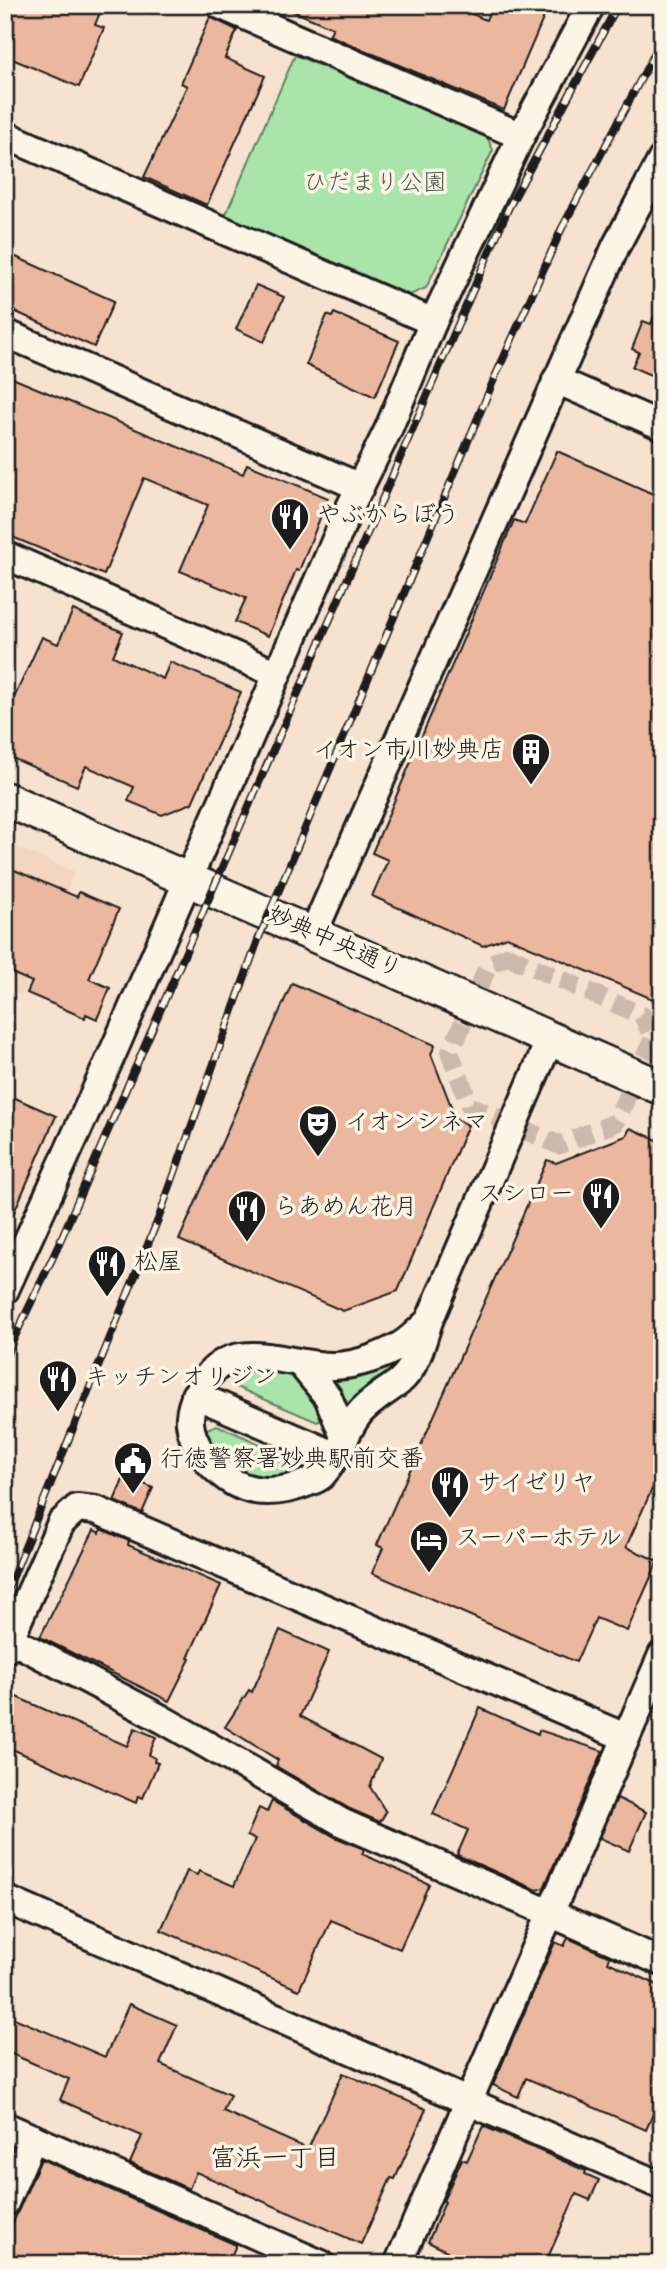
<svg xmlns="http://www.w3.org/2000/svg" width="667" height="2269" viewBox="0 0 667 2269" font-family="Dekko,'Klee One',sans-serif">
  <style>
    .built { fill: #f4d5c1 }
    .green { fill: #a9e5ab; stroke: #628064; stroke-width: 2 }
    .building { fill: #ecb79f; stroke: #1c1c1c; stroke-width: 2 }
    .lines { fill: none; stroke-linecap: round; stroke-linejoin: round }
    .pedestrian-tunnel { stroke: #cbbaac; stroke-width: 19; stroke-dasharray: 19 10; stroke-linecap: butt }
    .minor-casing { stroke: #1c1c1c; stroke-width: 32 }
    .tertiary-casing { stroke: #1c1c1c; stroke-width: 38 }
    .minor { stroke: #fcf5e5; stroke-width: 26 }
    .tertiary { stroke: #fcf5e5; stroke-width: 33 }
    .rail-casing { stroke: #1c1c1c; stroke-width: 8 }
    .rail { stroke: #fcf5e5; stroke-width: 5; stroke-dasharray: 16; stroke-linecap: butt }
    .labels { text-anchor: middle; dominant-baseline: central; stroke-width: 7; stroke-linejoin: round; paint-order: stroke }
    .park-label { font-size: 24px; fill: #465847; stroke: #fcf5e5 }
    .poi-label { font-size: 24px; fill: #1c1c1c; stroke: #fcf5e5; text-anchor: start }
    .street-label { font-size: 24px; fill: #1c1c1c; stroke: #fcf5e5 }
    .neighbourhood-label { font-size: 26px; fill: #1c1c1c; stroke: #fcf5e5 }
  </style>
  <rect width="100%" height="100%" fill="#f7e2d0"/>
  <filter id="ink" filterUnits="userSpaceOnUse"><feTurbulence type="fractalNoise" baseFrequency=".0143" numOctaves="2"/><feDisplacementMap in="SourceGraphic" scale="14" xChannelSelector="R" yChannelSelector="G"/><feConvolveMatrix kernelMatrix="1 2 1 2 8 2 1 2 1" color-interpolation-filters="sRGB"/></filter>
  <g filter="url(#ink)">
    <!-- built -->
    <path class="built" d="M5,842L75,872L22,996L5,988Z"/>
    <!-- green -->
    <g class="green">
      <path d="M295,55L487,137L493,150L426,288L410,295L225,216Z"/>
      <path d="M404,1356L393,1371L374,1380L358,1393L345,1413L323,1377Z"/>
      <path d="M249,1367C300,1367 301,1377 329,1417L317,1422L236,1387L231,1374Z"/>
      <path d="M217,1425L298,1461L302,1473C292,1475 280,1481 270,1481C241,1482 214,1455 204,1430Z"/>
    </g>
    <!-- building -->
    <g class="building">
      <path d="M5,5H103L95,25L104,28L79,87L5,56Z"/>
      <path d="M279,5H451L486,20L492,5H549L504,110L329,35L333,28Z"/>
      <path d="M210,17L237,30L225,58L265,76L207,205L144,177L187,86L181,83Z"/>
      <path d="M5,252L114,301L94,347L5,307Z"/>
      <path d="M256,285L284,297L264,342L236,329Z"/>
      <path d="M662,299V380L632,367L639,352L632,349L643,321L651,324Z"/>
      <path d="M334,313L399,341L375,397L306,365L327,315L332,317Z"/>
      <path d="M5,375L243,474L247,464L328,498L299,571L296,570L268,636L235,622L246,598L180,571L208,505L144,478L104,575L5,534Z"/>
      <path d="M557,451L662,498V1003L507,937L483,946L372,896L388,860L372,853L514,520L525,524Z"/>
      <path d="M73,610L123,632L113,656L163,679L170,662L241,692L192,803L162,815L128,801L134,787L86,766L77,786L5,755V694L14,698L42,637L58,644Z"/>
      <path d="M5,866L77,897L79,892L119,909L89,979L110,988L97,1019L86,1014L85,1018L27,993L32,982L5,970Z"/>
      <path d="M292,983L435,1045L431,1054L456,1119L468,1125L398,1291L343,1311L179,1240Z"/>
      <path d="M15,1098L56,1116L5,1233V1121Z"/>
      <path d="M630,1128L662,1142V1493L652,1489L626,1547L658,1561L627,1631L596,1618L576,1662L372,1573L383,1548L377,1545L547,1160L556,1163L626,1136Z"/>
      <path d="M125,1475L153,1488L142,1513L114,1501Z"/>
      <path d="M101,1529L129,1541L128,1545L221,1585L188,1658L190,1659L169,1701L40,1637L94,1530L100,1533Z"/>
      <path d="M280,1630L329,1652L300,1716L381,1759L370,1787L386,1812L380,1822L350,1809L286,1772L276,1766L278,1760L225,1727L249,1690L252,1692Z"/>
      <path d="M12,1695L127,1746L135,1728L156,1737L149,1755L155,1758L154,1762L158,1763L143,1798L138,1796L136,1803L5,1746V1711Z"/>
      <path d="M480,1708L538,1734L539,1730L603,1751L544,1888L537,1890L457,1855L468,1830L433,1814Z"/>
      <path d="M617,1798L646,1812L629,1851L600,1838Z"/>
      <path d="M272,1801L335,1837L364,1849L362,1854L429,1884L400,1949L331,1920L299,1990L161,1930L187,1871L197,1875L199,1871L234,1886L255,1839L247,1836L259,1808L267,1812Z"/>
      <path d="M568,1938L610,1957L608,1962L662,1987V2094L646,2130L526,2078L518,2097L493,2085L555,1942L564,1946Z"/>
      <path d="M129,2004L177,2025L160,2064L230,2095L223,2111L308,2149L343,2073L426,2109L395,2179L391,2178L361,2244L196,2172L189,2189L130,2163L142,2136L60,2100L69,2079L5,2051V2014L105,2057Z"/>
      <path d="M483,2126L586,2171L585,2174L599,2180L590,2200L576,2194L545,2264H441L447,2251L428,2242L445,2202L443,2201L462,2159L467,2161Z"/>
      <path d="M41,2159L236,2245L228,2264H5V2241Z"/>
    </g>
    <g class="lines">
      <!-- pedestrian-tunnel -->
      <path class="pedestrian-tunnel" d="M508,956L643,1016L653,1039L615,1123L559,1145L470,1106L450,1053L489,964Z"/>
      <!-- minor casing -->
      <g class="minor-casing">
        <g id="minor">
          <path d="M220,5L521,136"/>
          <path d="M5,135L433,322"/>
          <path d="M5,333L360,487"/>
          <path d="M556,380L662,426"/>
          <path d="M5,555L277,674"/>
          <path d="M313,934L616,246L662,159"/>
          <path d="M5,1290L114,1050L349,509L388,430L433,322L521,136L591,5"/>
          <path d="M429,1321C420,1329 411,1339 401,1345C383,1356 357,1365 335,1366C291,1368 233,1333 203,1383C196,1394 189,1410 190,1423C192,1446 210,1466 228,1479C252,1496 283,1493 309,1482C314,1480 319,1479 322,1475C339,1457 344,1434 358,1415C369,1401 385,1393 399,1382C417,1367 422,1342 429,1321L550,1039"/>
          <path d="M301,1364L328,1397L345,1439"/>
          <path d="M195,1395L337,1456"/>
          <path d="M10,1639L162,1719L343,1823L662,1962"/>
          <path d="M5,1650L61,1523L77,1508L96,1510L625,1737"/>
          <path d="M5,1899L662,2186"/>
          <path d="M5,2126L321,2264"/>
          <path d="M5,2203L33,2138"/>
          <path d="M398,2264L662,1655"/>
        </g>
      </g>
      <!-- tertiary casing -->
      <g class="tertiary-casing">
        <path id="tertiary" d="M5,799L662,1088"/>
      </g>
      <!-- minor -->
      <use href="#minor" class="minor"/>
      <!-- tertiary -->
      <use href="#tertiary" class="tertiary"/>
      <!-- rail casing -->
      <g class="rail-casing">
        <g id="rail">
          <path d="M5,1357L54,1255L509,207L618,5"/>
          <path d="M5,1596L159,1217L258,940L495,377L562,228L662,39"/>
        </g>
      </g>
      <!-- rail -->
      <use href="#rail" class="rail"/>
    </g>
  </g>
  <!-- icons -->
  <defs>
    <g id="restaurant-pin" transform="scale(2.0125)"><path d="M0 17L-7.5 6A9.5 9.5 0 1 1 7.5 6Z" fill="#1c1c1c" stroke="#fcf5e5"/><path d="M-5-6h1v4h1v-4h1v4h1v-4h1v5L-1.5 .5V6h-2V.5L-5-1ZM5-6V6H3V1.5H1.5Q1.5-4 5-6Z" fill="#fff"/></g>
    <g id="building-pin" transform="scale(2.0125)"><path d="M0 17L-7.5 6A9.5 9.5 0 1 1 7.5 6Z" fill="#1c1c1c" stroke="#fcf5e5"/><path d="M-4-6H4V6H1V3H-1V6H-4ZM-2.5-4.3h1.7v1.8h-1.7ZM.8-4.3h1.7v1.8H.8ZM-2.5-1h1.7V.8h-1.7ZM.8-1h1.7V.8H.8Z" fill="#fff"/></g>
    <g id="theatre-pin" transform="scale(2.0125)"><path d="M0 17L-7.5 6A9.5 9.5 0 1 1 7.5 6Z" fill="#1c1c1c" stroke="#fcf5e5"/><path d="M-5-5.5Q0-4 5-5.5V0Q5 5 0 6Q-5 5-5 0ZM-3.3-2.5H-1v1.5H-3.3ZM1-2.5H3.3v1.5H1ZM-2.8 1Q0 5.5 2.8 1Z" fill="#fff"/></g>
    <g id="civic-pin" transform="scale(2.0125)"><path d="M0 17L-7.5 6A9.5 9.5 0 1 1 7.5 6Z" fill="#1c1c1c" stroke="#fcf5e5"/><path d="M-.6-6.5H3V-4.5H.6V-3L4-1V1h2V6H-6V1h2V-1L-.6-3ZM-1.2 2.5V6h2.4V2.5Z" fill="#fff"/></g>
    <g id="hotel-pin" transform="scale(2.0125)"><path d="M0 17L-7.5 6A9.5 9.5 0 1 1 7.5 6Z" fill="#1c1c1c" stroke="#fcf5e5"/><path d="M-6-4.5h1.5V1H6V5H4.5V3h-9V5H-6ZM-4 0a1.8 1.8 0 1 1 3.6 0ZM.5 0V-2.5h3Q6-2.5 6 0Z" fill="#fff"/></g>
  </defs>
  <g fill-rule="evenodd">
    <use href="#restaurant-pin" x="290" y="517"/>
    <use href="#building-pin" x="531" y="752"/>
    <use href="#theatre-pin" x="318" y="1124"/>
    <use href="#restaurant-pin" x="601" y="1196"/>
    <use href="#restaurant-pin" x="247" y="1209"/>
    <use href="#restaurant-pin" x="107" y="1264"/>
    <use href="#restaurant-pin" x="58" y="1379"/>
    <use href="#civic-pin" x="133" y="1461"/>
    <use href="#restaurant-pin" x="450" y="1485"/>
    <use href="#hotel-pin" x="429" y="1540"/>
  </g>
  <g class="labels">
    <!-- park labels -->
    <g class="park-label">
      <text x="375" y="185">ひだまり公園</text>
    </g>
    <!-- poi labels -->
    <g class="poi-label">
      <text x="317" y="517">やぶからぼう</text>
      <text x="504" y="752" text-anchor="end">イオン市川妙典店</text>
      <text x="345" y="1124">イオンシネマ</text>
      <text x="574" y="1196" text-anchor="end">スシロー</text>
      <text x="274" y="1209">らあめん花月</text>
      <text x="134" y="1264">松屋</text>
      <text x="85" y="1379">キッチンオリジン</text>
      <text x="160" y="1461">行徳警察署妙典駅前交番</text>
      <text x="477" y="1485">サイゼリヤ</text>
      <text x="456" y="1540">スーパーホテル</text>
    </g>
    <!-- street labels -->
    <g class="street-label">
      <text transform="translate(334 944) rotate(24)">妙典中央通り</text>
    </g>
    <!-- neighbourhood labels -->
    <g class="neighbourhood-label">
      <text x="275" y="2160">富浜一丁目</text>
    </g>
  </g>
  <!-- margin -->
  <rect width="667" height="2269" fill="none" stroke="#fcf5e5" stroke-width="28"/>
  <rect x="14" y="14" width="639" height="2241" fill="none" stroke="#1c1c1c" stroke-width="2.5" filter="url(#ink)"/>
</svg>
